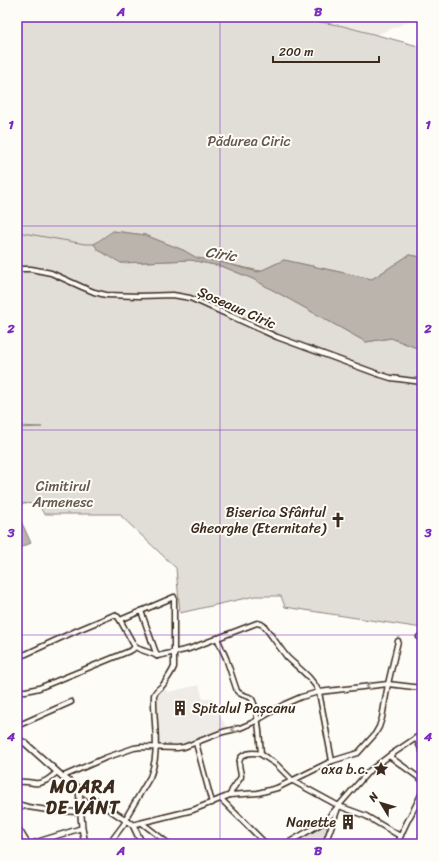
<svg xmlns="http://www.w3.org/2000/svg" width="439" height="861" viewBox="0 0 439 861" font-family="Sriracha,sans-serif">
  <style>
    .built { fill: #efece7 }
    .green { fill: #e1ded7; stroke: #8e847a }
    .water { fill: #bbb4ad; stroke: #887d74 }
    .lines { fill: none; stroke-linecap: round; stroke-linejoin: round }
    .stream { stroke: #887d74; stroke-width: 1 }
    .minor-casing { stroke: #3b2a1e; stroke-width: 7 }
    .major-casing { stroke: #3b2a1e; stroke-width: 8 }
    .minor { stroke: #fdfcf7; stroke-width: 4 }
    .major { stroke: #fdfcf7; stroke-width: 5 }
    .oneway { stroke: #9c938a }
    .grid { fill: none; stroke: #7b2cbf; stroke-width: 1; stroke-opacity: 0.55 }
    .labels { text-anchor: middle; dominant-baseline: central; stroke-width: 4; stroke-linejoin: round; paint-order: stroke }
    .park-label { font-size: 14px; fill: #64574c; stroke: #fdfcf7 }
    .street-label { font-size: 14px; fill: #3b2a1e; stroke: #fdfcf7 }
    .poi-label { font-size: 14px; fill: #3b2a1e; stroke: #fdfcf7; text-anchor: end }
    .water-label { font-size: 15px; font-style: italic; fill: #615349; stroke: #fdfcf7 }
    .district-label { font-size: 18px; font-weight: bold; letter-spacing: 1px; fill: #3b2a1e; stroke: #fdfcf7 }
    .neatline { fill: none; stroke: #7b2cbf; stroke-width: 1.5 }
    .grid-label { font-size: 13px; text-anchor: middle; font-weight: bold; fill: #7b2cbf }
  </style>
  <rect width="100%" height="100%" fill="#fdfcf7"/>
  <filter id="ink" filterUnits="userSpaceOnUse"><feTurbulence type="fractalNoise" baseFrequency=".025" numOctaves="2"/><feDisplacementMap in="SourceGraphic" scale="8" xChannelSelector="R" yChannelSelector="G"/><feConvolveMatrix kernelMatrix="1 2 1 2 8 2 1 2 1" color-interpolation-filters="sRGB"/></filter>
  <g filter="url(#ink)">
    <!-- built -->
    <g class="built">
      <path d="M293,17H420L361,41Z"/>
      <path d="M199,685L203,699L211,698L227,729L207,735L190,742L177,745H162L156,738L155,697L163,688L168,692Z"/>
    </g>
    <!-- green -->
    <g class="green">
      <path d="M17,17H293L343,26L422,47V257L409,255L372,279L284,260L258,272L216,261L197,258L183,250L145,235L113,231L121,263L191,260L224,267L253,279L366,342L391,338L422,350V628L285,607L281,596H255L180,613L176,568L121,516V514H44L41,509L40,504L17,503V428L42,427L17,426Z"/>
      <path d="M324,826L328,828L322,844H291Z"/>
    </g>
    <!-- water -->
    <g class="water">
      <path d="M113,231L145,235L183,250L197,258L216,261L258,272L284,260L372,279L409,255L422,257V350L391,338L366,342L253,279L224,267L191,260L121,263L98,250L94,244Z"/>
      <path d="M21,521L31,543L17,549V523Z"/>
    </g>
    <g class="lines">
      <!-- stream -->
      <g class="stream">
        <path d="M17,232L85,244H95"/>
        <path d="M232,265L260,271"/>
      </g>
      <!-- minor casing -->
      <g class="minor-casing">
        <g id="minor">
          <path d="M17,269H31L51,273L82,287L94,292L106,295L139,296L173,295L190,298L202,303L277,337L378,374L391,378L422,382"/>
          <path d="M141,611L157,656"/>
          <path d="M120,620L135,647"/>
          <path d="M419,637L422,639"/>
          <path d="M217,638L226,658L237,691C241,696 247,695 251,698C258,705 260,742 261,754L262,755L276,764L293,781L339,806L366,816L400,836"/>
          <path d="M17,652L22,655L26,654L78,630L114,615L118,617L120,620L174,597V667C171,674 167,679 163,685C160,688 156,690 154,695C153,722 161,751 150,777L128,814L124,824L109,844"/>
          <path d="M157,656L176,652L189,649L257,623L261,624L264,626C272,636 279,647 287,657C298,668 312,677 319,692L332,761"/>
          <path d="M17,665L22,655"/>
          <path d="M17,691H26L39,688L132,650L135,647C142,651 150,652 157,656"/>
          <path d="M17,726L71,702"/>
          <path d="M416,738L422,751"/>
          <path d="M196,743L212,803"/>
          <path d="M389,756L422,780"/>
          <path d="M63,777L66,775L105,758L134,748L141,747L177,748L184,747L223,732L240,728L254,722L285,704L301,697L319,692L388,684L422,688"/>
          <path d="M17,782C23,781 28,782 34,783C43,785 51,777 57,772"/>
          <path d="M230,795L232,790L241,777C241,772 239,768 239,763C240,752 253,752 261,754"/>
          <path d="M221,799L266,844"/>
          <path d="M17,804L28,807L54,811L81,812"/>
          <path d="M142,823L169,844"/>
          <path d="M133,825L136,824L193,810L230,795L258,793L277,788L332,761L358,753L375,734L379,727L382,718L388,684L398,641"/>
          <path d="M17,826L28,844"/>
          <path d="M30,844L82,828"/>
          <path d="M286,844L317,826L327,819L369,771L389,756L422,734"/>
          <path d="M325,844L338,808"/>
          <path d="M398,844C403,825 415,810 422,792"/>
        </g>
      </g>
      <!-- major casing -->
      <g class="major-casing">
        <g id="major">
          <path d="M331,17H333"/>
          <path d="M17,739L25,743L63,777L79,789L133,825L142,844"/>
          <path d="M79,789L82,828L85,844"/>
        </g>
      </g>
      <!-- minor -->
      <use href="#minor" class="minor"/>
      <!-- major -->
      <use href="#major" class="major"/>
    </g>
    <!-- one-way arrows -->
    <defs><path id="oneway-chevron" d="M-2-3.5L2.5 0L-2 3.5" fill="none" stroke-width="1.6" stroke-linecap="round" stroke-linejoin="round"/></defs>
    <g class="oneway">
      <use href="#oneway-chevron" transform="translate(369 686) rotate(174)"/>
      <use href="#oneway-chevron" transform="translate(234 729) rotate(164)"/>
    </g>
  </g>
  <!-- grid -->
  <path class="grid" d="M220,17V844M17,226H422M17,430H422M17,635H422"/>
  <!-- icons -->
  <defs>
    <g id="church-bare" transform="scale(1.2)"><path d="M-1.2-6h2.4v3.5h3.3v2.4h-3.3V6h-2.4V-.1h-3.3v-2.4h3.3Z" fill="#3b2a1e" stroke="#fdfcf7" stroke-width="2.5" paint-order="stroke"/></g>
    <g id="building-bare" transform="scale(1.2)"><path d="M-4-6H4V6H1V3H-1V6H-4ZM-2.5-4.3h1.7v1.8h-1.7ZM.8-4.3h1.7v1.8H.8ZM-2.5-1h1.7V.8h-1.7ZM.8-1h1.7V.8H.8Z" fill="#3b2a1e" stroke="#fdfcf7" stroke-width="2.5" paint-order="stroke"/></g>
    <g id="sight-bare" transform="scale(1.2)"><path d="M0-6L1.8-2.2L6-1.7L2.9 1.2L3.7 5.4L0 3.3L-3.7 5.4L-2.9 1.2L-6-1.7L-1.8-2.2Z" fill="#3b2a1e" stroke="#fdfcf7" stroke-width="2.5" paint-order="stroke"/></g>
  </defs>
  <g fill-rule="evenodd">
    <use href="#church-bare" x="338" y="520"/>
    <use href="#building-bare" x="180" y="708"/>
    <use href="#sight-bare" x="381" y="769"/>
    <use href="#building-bare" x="348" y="822"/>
  </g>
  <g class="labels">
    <!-- park labels -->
    <g class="park-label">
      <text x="249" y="141">Pădurea Ciric</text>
      <text x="63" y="486">Cimitirul<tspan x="63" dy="16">Armenesc</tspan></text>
    </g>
    <!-- street labels -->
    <g class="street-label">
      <text transform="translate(237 308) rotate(24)">Șoseaua Ciric</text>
    </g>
    <!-- poi labels -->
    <g class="poi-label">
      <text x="326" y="512">Biserica Sfântul<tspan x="326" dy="16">Gheorghe (Eternitate)</tspan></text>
      <text x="192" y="708" text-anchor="start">Spitalul Pașcanu</text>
      <text x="369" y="769">axa b.c.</text>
      <text x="336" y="822">Nanette</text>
    </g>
    <!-- water labels -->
    <g class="water-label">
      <text transform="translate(221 254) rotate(9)">Ciric</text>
    </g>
    <!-- district labels -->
    <g class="district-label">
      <text x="83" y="787">MOARA<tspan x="83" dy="21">DE VÂNT</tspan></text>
    </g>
  </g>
  <!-- margin -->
  <rect width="439" height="861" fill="none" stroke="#fdfcf7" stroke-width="44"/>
  <!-- north arrow -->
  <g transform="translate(381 803) rotate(308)" stroke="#fdfcf7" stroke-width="3" paint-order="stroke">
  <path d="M0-3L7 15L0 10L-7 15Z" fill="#3b2a1e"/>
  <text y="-6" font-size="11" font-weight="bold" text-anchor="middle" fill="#3b2a1e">N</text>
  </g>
  <!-- scale -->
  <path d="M273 56v6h106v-6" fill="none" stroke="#3b2a1e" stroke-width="2"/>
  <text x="279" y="56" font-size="12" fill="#3b2a1e" stroke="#fdfcf7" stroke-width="3" paint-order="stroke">200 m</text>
  <rect x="22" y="22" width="395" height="817" class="neatline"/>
  <g class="grid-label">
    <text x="121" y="16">A</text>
    <text x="318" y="16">B</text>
    <text x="11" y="129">1</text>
    <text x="428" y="129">1</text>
    <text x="11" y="333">2</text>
    <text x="428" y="333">2</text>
    <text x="11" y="537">3</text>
    <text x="428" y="537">3</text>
    <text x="11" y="741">4</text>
    <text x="428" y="741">4</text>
    <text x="121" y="855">A</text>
    <text x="318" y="855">B</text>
  </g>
</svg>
